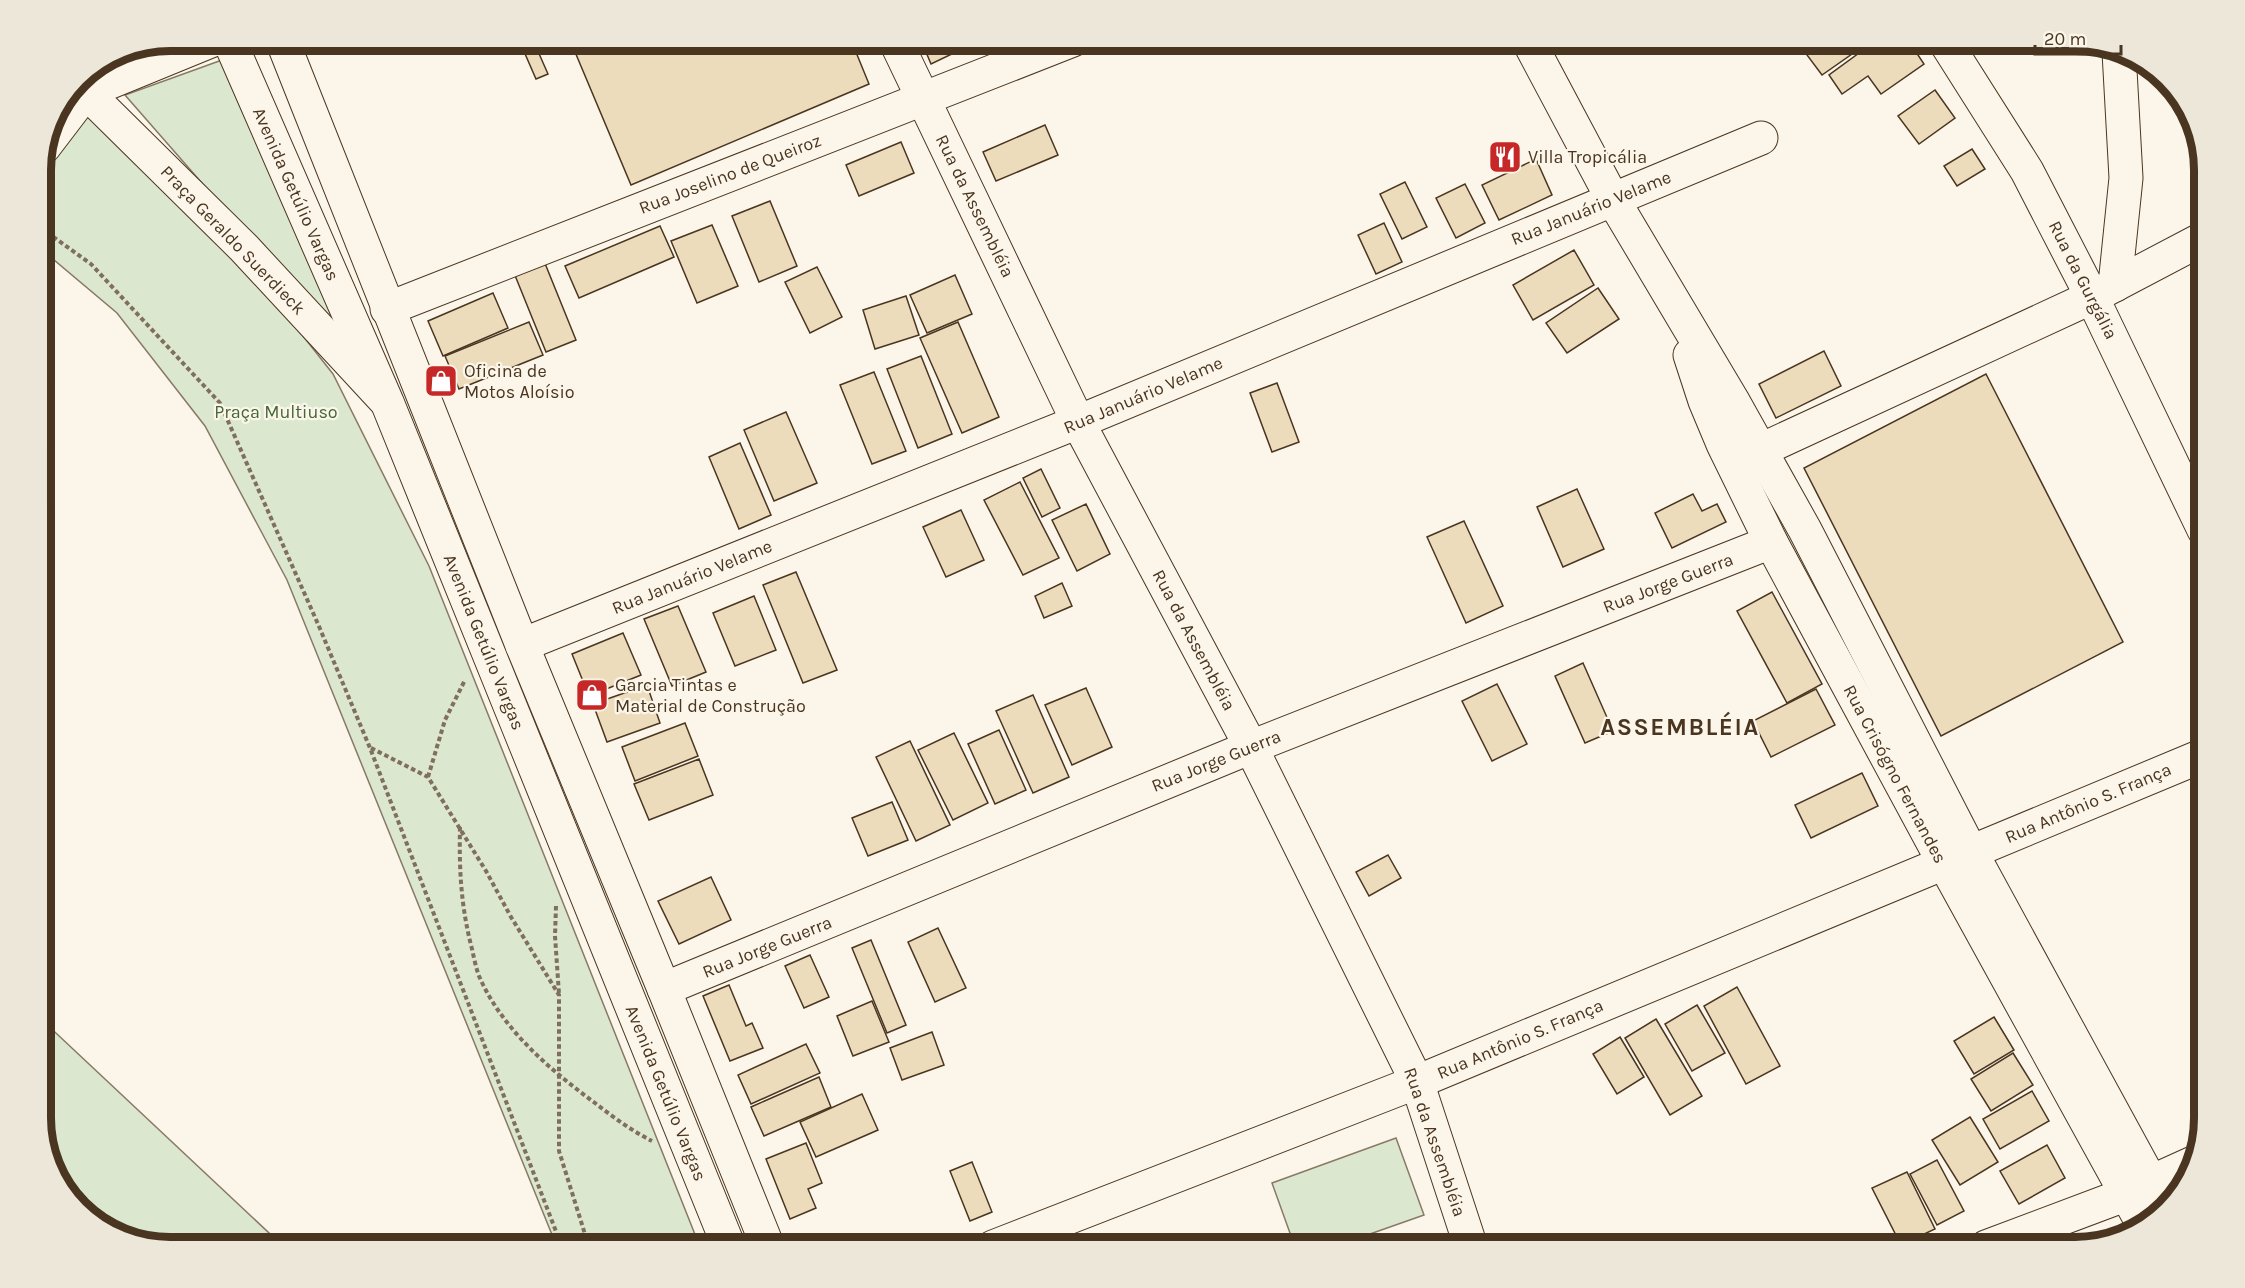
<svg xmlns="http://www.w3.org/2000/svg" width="2245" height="1288" viewBox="0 0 2245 1288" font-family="Karla,sans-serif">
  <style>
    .green { fill: #dce7d0; stroke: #887966; stroke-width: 1.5 }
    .building { fill: #ecdcbc; stroke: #4a3520; stroke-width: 1.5 }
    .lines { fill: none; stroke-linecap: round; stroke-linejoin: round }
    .minor-casing { stroke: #4a3520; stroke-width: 35 }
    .major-casing { stroke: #4a3520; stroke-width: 35 }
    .path { stroke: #7f6f5c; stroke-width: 4; stroke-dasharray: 4.5 3; stroke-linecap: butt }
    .minor { stroke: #fbf6e9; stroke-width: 33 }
    .major { stroke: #fbf6e9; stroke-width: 33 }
    .labels { text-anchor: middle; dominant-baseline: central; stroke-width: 4.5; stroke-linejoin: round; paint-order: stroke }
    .poi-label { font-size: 18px; fill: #4a3520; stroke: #fbf6e9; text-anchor: start }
    .street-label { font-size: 18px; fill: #4a3520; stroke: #fbf6e9 }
    .park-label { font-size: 18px; fill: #436837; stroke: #fbf6e9 }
    .district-label { font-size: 24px; font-weight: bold; letter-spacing: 1.5px; fill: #4a3520; stroke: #fbf6e9 }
    .rim { fill: none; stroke: #4a3520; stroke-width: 8 }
  </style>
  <rect width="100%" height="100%" fill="#fbf6e9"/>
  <!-- green -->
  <g class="green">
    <path d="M222,60L347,349L125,95Z"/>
    <path d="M69,92L225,237L333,374L429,566L700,1247H557L287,580L205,426L117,313L41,249V161Z"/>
    <path d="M41,1019L284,1247H170L105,1230L62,1190L41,1127Z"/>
    <path d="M1396,1138L1424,1215L1333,1247H1295L1272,1183Z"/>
  </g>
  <!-- building -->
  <g class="building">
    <path d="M519,40H533L548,74L536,79Z"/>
    <path d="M570,40H851L869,84L631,185Z"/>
    <path d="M921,40H981L931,64Z"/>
    <path d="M1802,40H1872L1822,75L1798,43Z"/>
    <path d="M1877,40H1908L1924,64L1881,94L1868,76L1842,94L1829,75Z"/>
    <path d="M1935,90L1955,118L1919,144L1898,116Z"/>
    <path d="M1045,125L1058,155L996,181L983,152Z"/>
    <path d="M901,142L914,173L859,196L846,165Z"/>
    <path d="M1972,149L1985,169L1957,186L1944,166Z"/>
    <path d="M1536,159L1552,195L1499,220L1482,185Z"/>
    <path d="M1405,182L1427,227L1402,239L1380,194Z"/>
    <path d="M1465,184L1485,223L1456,238L1436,198Z"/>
    <path d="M770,201L797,266L759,282L732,216Z"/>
    <path d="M1384,223L1402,262L1376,274L1358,235Z"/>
    <path d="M712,225L738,286L697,303L671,241Z"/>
    <path d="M660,226L674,257L579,298L565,266Z"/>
    <path d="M1574,250L1594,285L1533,320L1513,285Z"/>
    <path d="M542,256L576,340L546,352L512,268Z"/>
    <path d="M817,267L842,317L810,333L785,282Z"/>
    <path d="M955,275L972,314L927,333L910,295Z"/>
    <path d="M1598,288L1619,319L1567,353L1546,323Z"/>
    <path d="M493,293L508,328L443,356L428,321Z"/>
    <path d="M906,296L919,335L875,349L863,310Z"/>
    <path d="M529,322L543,355L459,389L445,356Z"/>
    <path d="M958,322L999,417L962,433L920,338Z"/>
    <path d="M1824,351L1841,386L1776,418L1759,384Z"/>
    <path d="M921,356L952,434L918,448L887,369Z"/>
    <path d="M874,372L906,451L872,464L840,385Z"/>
    <path d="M1986,374L2123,642L1941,736L1804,468Z"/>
    <path d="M1277,383L1299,442L1272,452L1250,393Z"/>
    <path d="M786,412L817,483L774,501L744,430Z"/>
    <path d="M740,443L771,515L739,529L709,457Z"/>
    <path d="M1041,469L1060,508L1042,517L1023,478Z"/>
    <path d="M1020,482L1059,558L1023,575L984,500Z"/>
    <path d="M1577,489L1604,549L1563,567L1537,507Z"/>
    <path d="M1693,494L1702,511L1717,504L1726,522L1672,548L1655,513Z"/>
    <path d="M1086,504L1110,554L1077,571L1052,520Z"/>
    <path d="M961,510L984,560L946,577L923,527Z"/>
    <path d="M1464,521L1503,606L1466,623L1427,537Z"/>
    <path d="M796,572L837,670L803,683L763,585Z"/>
    <path d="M1062,583L1072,606L1044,618L1035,596Z"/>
    <path d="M1772,592L1822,684L1787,703L1737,611Z"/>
    <path d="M754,596L776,650L735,666L713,613Z"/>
    <path d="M678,606L706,672L672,686L644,619Z"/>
    <path d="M623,633L641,675L589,696L572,654Z"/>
    <path d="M1583,663L1613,731L1585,743L1555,676Z"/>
    <path d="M1497,684L1527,744L1492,761L1462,701Z"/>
    <path d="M647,685L660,723L607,742L593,704Z"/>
    <path d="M1086,688L1112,747L1072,765L1045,705Z"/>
    <path d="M1816,689L1835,725L1771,757L1753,721Z"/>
    <path d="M1033,695L1069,777L1033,793L996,711Z"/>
    <path d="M685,723L698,756L635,781L622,747Z"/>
    <path d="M999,730L1026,790L995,804L968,744Z"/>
    <path d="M954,733L988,803L953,820L918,750Z"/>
    <path d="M910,741L950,825L916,841L876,757Z"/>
    <path d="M699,759L713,795L649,820L634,784Z"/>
    <path d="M1862,773L1878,806L1811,838L1795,805Z"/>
    <path d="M892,802L908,840L868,856L852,818Z"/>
    <path d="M1388,855L1401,878L1369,896L1356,872Z"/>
    <path d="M711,877L731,920L679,944L658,901Z"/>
    <path d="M938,928L966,988L935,1002L908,942Z"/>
    <path d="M871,940L906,1025L887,1033L852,948Z"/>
    <path d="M810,955L829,997L804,1008L785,966Z"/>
    <path d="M729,985L746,1026L752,1023L763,1048L730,1061L703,996Z"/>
    <path d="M1737,987L1780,1066L1746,1084L1704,1006Z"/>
    <path d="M872,1001L889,1042L853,1056L837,1016Z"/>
    <path d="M1697,1005L1725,1053L1692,1071L1665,1024Z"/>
    <path d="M1994,1017L2014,1050L1974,1074L1954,1041Z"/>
    <path d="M1656,1019L1702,1096L1670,1115L1625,1038Z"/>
    <path d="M932,1032L944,1065L902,1080L890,1048Z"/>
    <path d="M1620,1037L1644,1077L1617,1094L1593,1054Z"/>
    <path d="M806,1044L820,1073L751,1104L738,1075Z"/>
    <path d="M2013,1053L2033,1085L1991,1111L1971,1079Z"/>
    <path d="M819,1077L831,1107L764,1136L751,1107Z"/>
    <path d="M2032,1091L2049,1121L2000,1149L1983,1119Z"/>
    <path d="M862,1094L878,1130L816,1157L800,1122Z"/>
    <path d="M1970,1117L1998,1162L1960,1185L1932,1140Z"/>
    <path d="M806,1143L822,1183L808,1189L816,1208L790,1219L766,1159Z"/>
    <path d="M2047,1145L2065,1178L2019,1204L2000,1171Z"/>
    <path d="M1937,1160L1964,1211L1937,1225L1910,1174Z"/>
    <path d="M972,1162L992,1212L970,1221L950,1171Z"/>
    <path d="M1907,1172L1935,1229L1901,1245L1872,1188Z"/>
  </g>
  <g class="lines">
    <!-- minor casing -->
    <g class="minor-casing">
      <g id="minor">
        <path d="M895,40L1078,422L1251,747L1417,1082L1471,1247"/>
        <path d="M1528,40L1612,198L1734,403L1805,530L1971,852L2164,1206"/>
        <path d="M1944,40L2027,171L2092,297L2204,530"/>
        <path d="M75,84L86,92L244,248L384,399"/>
        <path d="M44,147L86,92L213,40"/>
        <path d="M2115,285L2126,178L2119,52"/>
        <path d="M387,309L1073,40"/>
        <path d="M1690,355L1705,401L1723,444L1771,542L1944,863L2144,1226"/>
        <path d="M1761,450L2092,297L2204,238"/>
        <path d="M522,645L1078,422L1761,138"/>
        <path d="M1971,852L2204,755"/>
        <path d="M664,989L1251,747L1771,542"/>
        <path d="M2151,1182L2193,1163"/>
        <path d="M993,1247L1417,1082L1944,863"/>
        <path d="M1986,1247L2127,1194"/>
      </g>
    </g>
    <!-- major casing -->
    <g class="major-casing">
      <g id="major">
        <path d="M229,40L387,402L729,1247"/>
        <path d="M282,40L522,645L664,989L768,1247"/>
      </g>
    </g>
    <!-- path -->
    <g class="path">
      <path d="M41,228L91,264L220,403L318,624L370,748L562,1247"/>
      <path d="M371,748L428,777L486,871L511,917L559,995V1151L589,1247"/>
      <path d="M428,777L445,720L465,680"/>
      <path d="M460,827C459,870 461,907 472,949C474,958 476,968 479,976C502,1029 549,1069 595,1103C613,1117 632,1131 652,1141"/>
      <path d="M556,906L555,936L559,994"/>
    </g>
    <!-- minor -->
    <use href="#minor" class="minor"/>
    <!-- major -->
    <use href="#major" class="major"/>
  </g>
  <!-- icons -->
  <defs>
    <g id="restaurant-square" transform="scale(1.725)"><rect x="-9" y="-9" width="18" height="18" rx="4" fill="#c62828" stroke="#fbf6e9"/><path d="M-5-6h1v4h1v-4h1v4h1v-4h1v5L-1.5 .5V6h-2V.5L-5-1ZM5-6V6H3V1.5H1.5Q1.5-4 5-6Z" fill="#fff"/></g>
    <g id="shop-square" transform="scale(1.725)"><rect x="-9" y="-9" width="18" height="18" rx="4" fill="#c62828" stroke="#fbf6e9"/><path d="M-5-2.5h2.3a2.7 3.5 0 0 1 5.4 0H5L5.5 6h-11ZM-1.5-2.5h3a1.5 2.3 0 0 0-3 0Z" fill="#fff"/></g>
  </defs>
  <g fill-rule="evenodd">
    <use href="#restaurant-square" x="1505" y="157"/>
    <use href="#shop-square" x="441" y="381"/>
    <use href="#shop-square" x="592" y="695"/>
  </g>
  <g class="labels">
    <!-- poi labels -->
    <g class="poi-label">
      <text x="1528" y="157">Villa Tropicália</text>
      <text x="464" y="371">Oficina de<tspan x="464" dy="21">Motos Aloísio</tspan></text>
      <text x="615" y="685">Garcia Tintas e<tspan x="615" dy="21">Material de Construção</tspan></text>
    </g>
    <!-- street labels -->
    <g class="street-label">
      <text transform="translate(730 174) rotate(-21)">Rua Joselino de Queiroz</text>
      <text transform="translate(296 194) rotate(66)">Avenida Getúlio Vargas</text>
      <text transform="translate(975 206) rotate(64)">Rua da Assembléia</text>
      <text transform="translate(1591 208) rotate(-22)">Rua Januário Velame</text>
      <text transform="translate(233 240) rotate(46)">Praça Geraldo Suerdieck</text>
      <text transform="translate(2083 280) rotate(63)">Rua da Gurgália</text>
      <text transform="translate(1143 395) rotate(-23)">Rua Januário Velame</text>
      <text transform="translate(692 577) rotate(-22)">Rua Januário Velame</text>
      <text transform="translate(1668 583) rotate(-21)">Rua Jorge Guerra</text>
      <text transform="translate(1194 640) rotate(62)">Rua da Assembléia</text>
      <text transform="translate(484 642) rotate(68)">Avenida Getúlio Vargas</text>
      <text transform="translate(1216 761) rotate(-22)">Rua Jorge Guerra</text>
      <text transform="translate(1895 774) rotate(62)">Rua Crisógno Fernandes</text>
      <text transform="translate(2088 803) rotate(-23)">Rua Antônio S. França</text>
      <text transform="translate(767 947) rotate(-22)">Rua Jorge Guerra</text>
      <text transform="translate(1520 1039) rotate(-23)">Rua Antônio S. França</text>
      <text transform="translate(666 1093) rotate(68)">Avenida Getúlio Vargas</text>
      <text transform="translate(1435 1142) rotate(71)">Rua da Assembléia</text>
    </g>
    <!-- park labels -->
    <g class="park-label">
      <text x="276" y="412">Praça Multiuso</text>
    </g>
    <!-- district labels -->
    <g class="district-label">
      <text x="1680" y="727">ASSEMBLÉIA</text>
    </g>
  </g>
  <!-- crop -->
  <path d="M0 0H2245V1288H0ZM170 51H2075A119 119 0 0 1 2194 170V1118A119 119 0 0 1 2075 1237H170A119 119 0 0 1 51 1118V170A119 119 0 0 1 170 51Z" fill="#ede7d9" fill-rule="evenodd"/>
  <path class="rim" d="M170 51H2075A119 119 0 0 1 2194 170V1118A119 119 0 0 1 2075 1237H170A119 119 0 0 1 51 1118V170A119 119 0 0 1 170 51Z"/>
  <!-- scale -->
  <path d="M2035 45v9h86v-9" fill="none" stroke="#4a3520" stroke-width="3"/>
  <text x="2044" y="45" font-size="18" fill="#4a3520" stroke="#fbf6e9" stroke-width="4.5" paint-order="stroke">20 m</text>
</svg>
